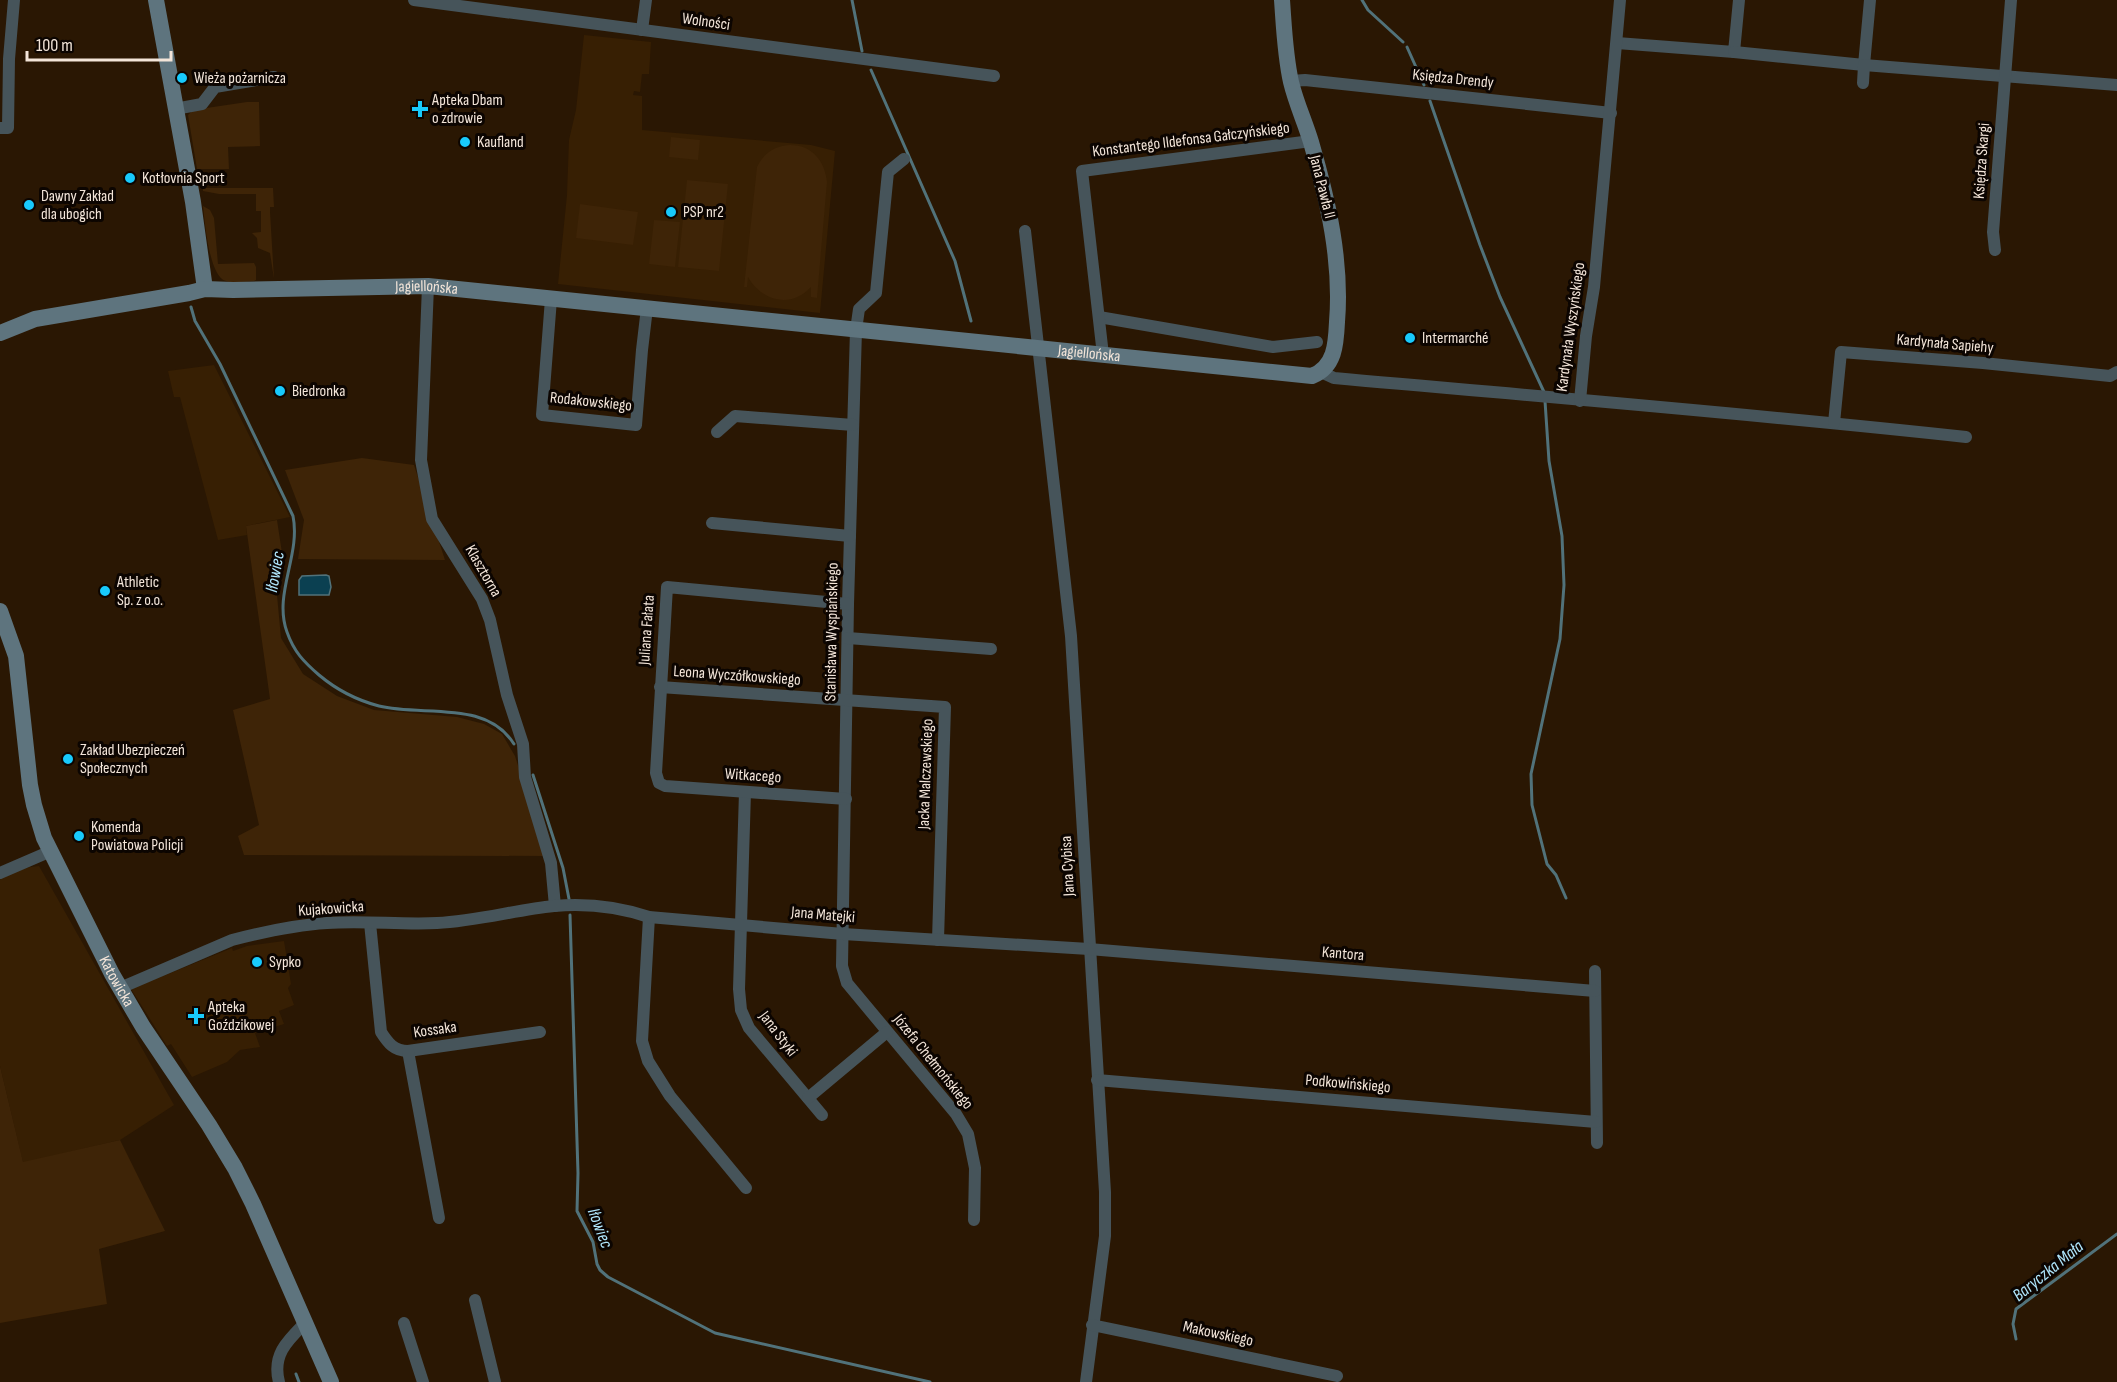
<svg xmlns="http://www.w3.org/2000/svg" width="2117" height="1382" viewBox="0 0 2117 1382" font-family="'Sofia Sans Condensed',sans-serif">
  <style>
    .built { fill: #371f03 }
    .green { fill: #3e2407 }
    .water { fill: #0b4051; stroke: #51727a; stroke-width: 1.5 }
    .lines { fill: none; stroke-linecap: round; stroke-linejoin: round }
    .stream { stroke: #51727a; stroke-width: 3 }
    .street { stroke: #46545a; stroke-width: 12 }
    .secondary { stroke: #5e747e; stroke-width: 16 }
    .poi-dot { fill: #18cafc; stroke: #0c0501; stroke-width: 2 }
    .labels { text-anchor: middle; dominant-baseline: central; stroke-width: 6; stroke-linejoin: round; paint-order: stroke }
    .street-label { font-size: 16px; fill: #f3e5d9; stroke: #0c0501 }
    .poi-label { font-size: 16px; fill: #f3e5d9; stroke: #0c0501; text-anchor: start }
    .water-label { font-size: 18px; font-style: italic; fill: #b0e6fc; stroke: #0c0501 }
  </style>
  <rect width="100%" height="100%" fill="#2a1703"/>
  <!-- built -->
  <g class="built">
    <path d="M584,35L651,42L649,74H642L640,92L634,91L633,95L642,96V130L811,145L835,151L820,313L558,284L567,195L569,140L576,110Z"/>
    <path d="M214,365L290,517L246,526L247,535L218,540L180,397H174L168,371Z"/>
    <path d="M39,866L174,1105L120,1140L23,1163L0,1066V871Z"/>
    <path d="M284,941L291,984L288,988L294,1005L279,1011L284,1024L255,1033L260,1047L240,1050L227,1062L192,1077L171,1044L167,1046L131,989L232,948L233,951L247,946Z"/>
  </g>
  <!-- green -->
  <g class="green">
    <path d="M247,102H259L260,146L228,147L229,169H197L188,115L193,110Z"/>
    <path d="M671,137L700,140L698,160L669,157Z"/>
    <path d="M790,145C812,145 825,161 827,182L817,298L811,297V287C791,309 761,301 748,277L747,287H744L757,167C764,153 774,146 790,145Z"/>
    <path d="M687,180L728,184L719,271L678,267Z"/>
    <path d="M203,188H273L274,207H270V212L274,279L270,253L258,248L257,238L252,233L261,232V211H256V194H219L203,191Z"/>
    <path d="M580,204L638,212L633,245L576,238Z"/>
    <path d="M203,206L210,210L214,218L218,264L254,263L256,267V280L254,281C246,281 234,284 226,281C209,277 205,222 203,206Z"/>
    <path d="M654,220L680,222L675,267L649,264Z"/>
    <path d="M362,458L414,465L445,560L298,559L304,520L285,470Z"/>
    <path d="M277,520L282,553L277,595L281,638L303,674L337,696L374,710L457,717L484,724L502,734L515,756L547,856L244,855L238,836L259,825L233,710L270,699L246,526Z"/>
    <path d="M0,1066L23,1162L120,1140L165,1231L99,1249L107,1304L0,1323Z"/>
  </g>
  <!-- water -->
  <path class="water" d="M326,575L329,576L331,587L329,595H299V580L302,576Z"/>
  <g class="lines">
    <!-- stream -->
    <g class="stream">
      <path d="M852,0L862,51"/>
      <path d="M1362,0L1368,10L1403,42"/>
      <path d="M1407,47L1424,85"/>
      <path d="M871,70L955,261L971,321"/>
      <path d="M1430,101L1480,245L1500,297L1544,392"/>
      <path d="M191,307L195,321L220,364L293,516C301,555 273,594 287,632C294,652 304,662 319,675C338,691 356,700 379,706C423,717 486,699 514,744"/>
      <path d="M1545,401L1549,461L1562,536L1564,585L1560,639L1531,774L1532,805L1547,864L1556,875L1566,898"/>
      <path d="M533,775L563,868L569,899"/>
      <path d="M570,915L578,1173L577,1211L593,1242L597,1264L600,1270L608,1277L715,1333L930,1382"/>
      <path d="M2016,1339L2013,1324L2016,1309L2117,1234"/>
      <path d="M296,1374L299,1382"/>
    </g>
    <!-- street -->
    <g class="street">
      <path d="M414,0L994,76"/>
      <path d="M642,30L646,0"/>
      <path d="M1617,43L1734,52L1739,0"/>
      <path d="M1734,52L1864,65L1870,0"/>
      <path d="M1291,81L1305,80L1611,113"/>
      <path d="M1863,83L1864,65L2117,85"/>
      <path d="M175,109L202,104L215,87L274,77"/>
      <path d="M0,128H8L9,59L14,0"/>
      <path d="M904,159L888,172L876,293L859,309L856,330L848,604L842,966L847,983L956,1114L968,1134L975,1168L974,1220"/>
      <path d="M1025,231L1071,636L1105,1192V1236L1086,1382"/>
      <path d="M1995,250L1993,232L2011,0"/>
      <path d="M428,286L421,460L432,519L482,599L490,620L507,695L523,744L525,777L551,863L555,906"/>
      <path d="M551,299L542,415L636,425L642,350L647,308"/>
      <path d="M1099,317L1273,347L1317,342"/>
      <path d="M1103,355L1082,171L1311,141"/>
      <path d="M1321,372L1334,378C1545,397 1756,414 1966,437"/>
      <path d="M1580,401L1586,336L1594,287L1620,0"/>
      <path d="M1834,423L1841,352L1983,363L2110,376L2117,372"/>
      <path d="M717,432L735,416L853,425"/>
      <path d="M712,523L850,536"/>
      <path d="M848,638L991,649"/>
      <path d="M660,687L945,707L938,940"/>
      <path d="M745,792L739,989L741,1010L749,1028L822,1115"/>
      <path d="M846,799L665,786L659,783L656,773L667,587L848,604"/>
      <path d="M0,873L51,851"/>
      <path d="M649,917L642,1041L648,1061L670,1096L746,1188"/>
      <path d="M370,923L381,1032C388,1043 394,1051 408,1051L540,1032"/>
      <path d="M1595,971L1597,1143"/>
      <path d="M120,988L232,940C263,932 295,925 327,923C363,920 400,925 437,923C477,921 515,910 554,906C587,903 619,907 649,917L843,934L1089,949L1595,991"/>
      <path d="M408,1051L439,1218"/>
      <path d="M1097,1080L1596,1122"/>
      <path d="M808,1098L887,1032"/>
      <path d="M475,1300L495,1382"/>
      <path d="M404,1323L423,1382"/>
      <path d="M1092,1325L1337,1376"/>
      <path d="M279,1382C272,1355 287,1341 305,1323"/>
    </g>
    <!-- secondary -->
    <g class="secondary">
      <path d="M156,0L193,202L205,289"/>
      <path id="s1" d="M0,333L35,319L189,293L205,289L233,290L428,286L1312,376C1335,367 1336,344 1337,322C1342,261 1328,201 1311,142C1305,122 1296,103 1291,82C1285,55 1284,27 1282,0"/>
      <path id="s2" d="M0,611L16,656L30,785L34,805L44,838L112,974L143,1027L209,1125L235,1168L253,1204L331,1382"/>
    </g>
  </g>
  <!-- markers -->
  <g class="poi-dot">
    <circle cx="182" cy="78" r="6"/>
    <path d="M417 100h6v6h6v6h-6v6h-6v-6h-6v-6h6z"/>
    <circle cx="465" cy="142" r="6"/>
    <circle cx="130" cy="178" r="6"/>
    <circle cx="29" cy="205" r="6"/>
    <circle cx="671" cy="212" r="6"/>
    <circle cx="1410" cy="338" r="6"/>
    <circle cx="280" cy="391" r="6"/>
    <circle cx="105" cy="591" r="6"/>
    <circle cx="68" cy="759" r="6"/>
    <circle cx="79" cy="836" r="6"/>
    <circle cx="257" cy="962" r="6"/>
    <path d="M193 1007h6v6h6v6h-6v6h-6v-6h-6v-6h6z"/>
  </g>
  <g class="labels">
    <!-- street labels -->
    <g class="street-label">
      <text transform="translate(706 22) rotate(8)">Wolności</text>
      <text transform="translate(1453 79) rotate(6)">Księdza Drendy</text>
      <text transform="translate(1191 140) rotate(-7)">Konstantego Ildefonsa Gałczyńskiego</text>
      <text transform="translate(1982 161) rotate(-86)">Księdza Skargi</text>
      <text transform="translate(1322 187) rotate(76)">Jana Pawła II</text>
      <text stroke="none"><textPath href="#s1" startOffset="432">Jagiellońska</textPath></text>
      <text transform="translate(1571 327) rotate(-82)">Kardynała Wyszyńskiego</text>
      <text transform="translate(1945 344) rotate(5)">Kardynała Sapiehy</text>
      <text stroke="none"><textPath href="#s1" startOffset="1098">Jagiellońska</textPath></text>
      <text transform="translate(591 402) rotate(6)">Rodakowskiego</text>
      <text transform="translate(483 571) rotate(60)">Klasztorna</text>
      <text transform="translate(647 630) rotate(-86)">Juliana Fałata</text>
      <text transform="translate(832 632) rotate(-89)">Stanisława Wyspiańskiego</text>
      <text transform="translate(737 676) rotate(4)">Leona Wyczółkowskiego</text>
      <text transform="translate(926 774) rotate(-88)">Jacka Malczewskiego</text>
      <text transform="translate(753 776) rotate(4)">Witkacego</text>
      <text transform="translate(1068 866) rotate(-93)">Jana Cybisa</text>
      <text transform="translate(331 909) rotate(-4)">Kujakowicka</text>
      <text transform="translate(823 915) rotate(5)">Jana Matejki</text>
      <text transform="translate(1343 954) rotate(5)">Kantora</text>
      <text stroke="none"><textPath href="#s2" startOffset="393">Katowicka</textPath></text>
      <text transform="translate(435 1030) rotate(-8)">Kossaka</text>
      <text transform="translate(778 1034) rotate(53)">Jana Styki</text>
      <text transform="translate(933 1062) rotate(51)">Józefa Chełmońskiego</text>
      <text transform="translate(1348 1084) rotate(5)">Podkowińskiego</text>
      <text transform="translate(1218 1334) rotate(12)">Makowskiego</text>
    </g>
    <!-- poi labels -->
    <g class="poi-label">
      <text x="194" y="78">Wieża pożarnicza</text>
      <text x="432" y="100">Apteka Dbam<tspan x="432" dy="18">o zdrowie</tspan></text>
      <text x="477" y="142">Kaufland</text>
      <text x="142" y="178">Kotłovnia Sport</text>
      <text x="41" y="196">Dawny Zakład<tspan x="41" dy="18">dla ubogich</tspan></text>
      <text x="683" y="212">PSP nr2</text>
      <text x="1422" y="338">Intermarché</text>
      <text x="292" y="391">Biedronka</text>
      <text x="117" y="582">Athletic<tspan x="117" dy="18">Sp. z o.o.</tspan></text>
      <text x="80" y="750">Zakład Ubezpieczeń<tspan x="80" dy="18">Społecznych</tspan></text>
      <text x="91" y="827">Komenda<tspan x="91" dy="18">Powiatowa Policji</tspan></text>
      <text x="269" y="962">Sypko</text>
      <text x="208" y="1007">Apteka<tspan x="208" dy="18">Goździkowej</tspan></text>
    </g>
    <!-- water labels -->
    <g class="water-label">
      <text transform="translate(275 572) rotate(-80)">Iłowiec</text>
      <text transform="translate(600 1228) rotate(69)">Iłowiec</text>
      <text transform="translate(2048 1271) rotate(-39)">Baryczka Mała</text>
    </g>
  </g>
  <!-- scale -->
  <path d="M27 51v9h144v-9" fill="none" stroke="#f3e5d9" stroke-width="3"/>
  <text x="36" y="51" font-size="18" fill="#f3e5d9" stroke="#0c0501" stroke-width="4.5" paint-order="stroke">100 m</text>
</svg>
